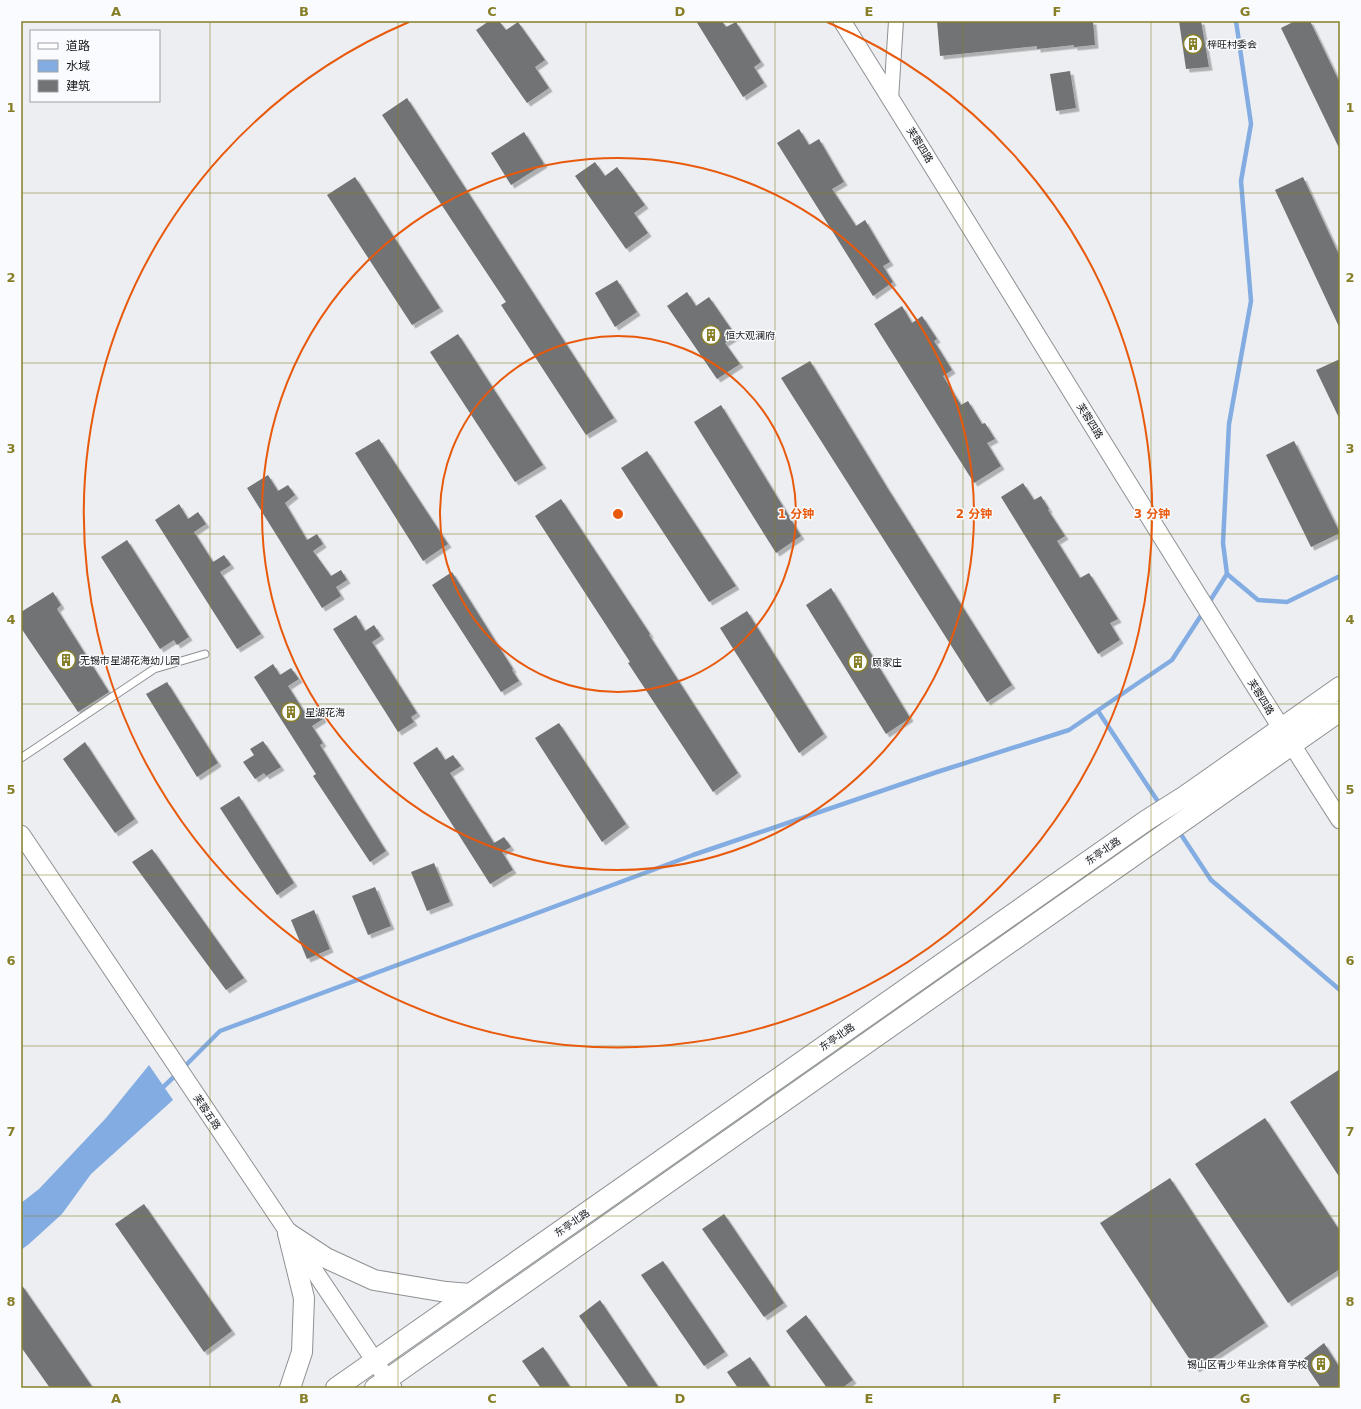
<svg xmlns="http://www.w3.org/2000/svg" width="1361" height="1409" viewBox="0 0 1361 1409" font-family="'DejaVu Sans','Noto Sans SC',sans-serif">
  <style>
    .water { fill: #83ade2 }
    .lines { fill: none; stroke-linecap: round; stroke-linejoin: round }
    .stream { stroke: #83ade2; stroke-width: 4.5 }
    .building { fill: #717375; filter: url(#shadow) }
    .service-casing { stroke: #8e9193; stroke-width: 9 }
    .minor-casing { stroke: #8e9193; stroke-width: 16 }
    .tertiary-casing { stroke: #8e9193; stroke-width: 19 }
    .secondary-casing { stroke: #8e9193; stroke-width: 22 }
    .service { stroke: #fff; stroke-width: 7 }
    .minor { stroke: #fff; stroke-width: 14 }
    .tertiary { stroke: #fff; stroke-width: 17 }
    .secondary { stroke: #fff; stroke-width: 20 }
    .grid { fill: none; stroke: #877f27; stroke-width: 1; stroke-opacity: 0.55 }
    .ring { fill: none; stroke: #e8590c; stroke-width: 2 }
    .labels { text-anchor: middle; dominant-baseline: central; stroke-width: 3; stroke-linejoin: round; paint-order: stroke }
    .poi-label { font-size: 10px; fill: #171819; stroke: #f9fbfe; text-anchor: start }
    .street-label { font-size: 10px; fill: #171819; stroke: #f9fbfe }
    .centre { fill: #e8590c; stroke: #f9fbfe; stroke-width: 2 }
    .ring-label { font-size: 12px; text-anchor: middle; font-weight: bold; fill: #e8590c; stroke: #f9fbfe; stroke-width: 3; stroke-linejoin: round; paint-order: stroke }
    .neatline { fill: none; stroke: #877f27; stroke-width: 1.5 }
    .grid-label { font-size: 13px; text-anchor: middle; font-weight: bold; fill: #877f27 }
  </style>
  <defs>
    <filter id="shadow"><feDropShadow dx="3.5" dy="3.5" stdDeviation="0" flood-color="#0004"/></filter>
  </defs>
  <rect width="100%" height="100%" fill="#eceef1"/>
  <!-- water -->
  <path class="water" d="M149,1065L173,1100L91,1174L62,1214L29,1244L21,1250V1203L39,1189L106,1118Z"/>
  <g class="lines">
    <!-- stream -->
    <g class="stream">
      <path d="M1227,574L1223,543L1229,424L1251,301L1241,181L1251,124L1236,21"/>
      <path d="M1208,604L1227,574L1258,600L1287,602L1340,576"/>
      <path d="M1098,711L1161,806"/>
      <path d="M1178,830L1211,880L1340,990"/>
      <path d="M183,1068L220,1031L693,855L937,772L1069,730L1172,660L1204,611"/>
      <path d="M160,1090L178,1073"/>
    </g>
  </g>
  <!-- building -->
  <g class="building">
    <path d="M489,21H499L506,30L518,22L545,60L535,67L549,88L527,103L476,30Z"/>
    <path d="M696,21H722L726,27L736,22L761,62L754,67L764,83L743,97Z"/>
    <path d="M937,21H1093L1095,45L1074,47V45L1037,49V46L940,56Z"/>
    <path d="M1179,21H1201L1209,67L1186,69Z"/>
    <path d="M1295,21H1310L1340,83V150L1281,28Z"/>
    <path d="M1070,71L1076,108L1056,111L1050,74Z"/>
    <path d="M407,98L614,418L586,435L501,305L506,302L382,115Z"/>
    <path d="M799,129L809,145L819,139L844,182L832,189L856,226L865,220L890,262L883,266L893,282L873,296L777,143Z"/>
    <path d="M524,132L544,164L511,185L491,153Z"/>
    <path d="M595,162L605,176L617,167L645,205L634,213L648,233L626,249L575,176Z"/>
    <path d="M355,177L440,308L412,325L327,195Z"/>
    <path d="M1303,177L1340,257V329L1275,190Z"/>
    <path d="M617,280L637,312L615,327L595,293Z"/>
    <path d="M687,292L696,306L709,297L736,336L725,343L740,364L717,379L667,306Z"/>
    <path d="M902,306L912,323L922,316L937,339L934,341L952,370L943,376L961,405L968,401L982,424L985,423L995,439L987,443L1001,466L974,483L874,324Z"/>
    <path d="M458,334L543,465L515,482L430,352Z"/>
    <path d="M1340,359V420L1316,370Z"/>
    <path d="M810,361L888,489L1012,685L987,702L781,378Z"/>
    <path d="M721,405L801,536L776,553L694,422Z"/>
    <path d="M379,439L448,544L423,561L355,453Z"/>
    <path d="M1294,441L1340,533L1311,547L1266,455Z"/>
    <path d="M647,451L736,586L709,602L621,468Z"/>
    <path d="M268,475L278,491L288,485L295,495L285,503L307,540L317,534L323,544L313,551L331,576L341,570L347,580L336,587L341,596L322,608L247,488Z"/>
    <path d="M1023,483L1034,500L1041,496L1049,509L1048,510L1065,536L1057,541L1080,578L1089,573L1118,619L1110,623L1120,640L1098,654L1001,497Z"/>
    <path d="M561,499L650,634L649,635L738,773L713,792L628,663L630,662L535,516Z"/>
    <path d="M179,504L188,519L198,512L206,524L194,532L213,562L224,555L231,565L220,572L261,634L237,649L155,520Z"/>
    <path d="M127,540L189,637L177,645L174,640L160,649L101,557Z"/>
    <path d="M452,572L513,669L512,670L519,681L501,692L432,585Z"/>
    <path d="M831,588L910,718L886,734L806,605Z"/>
    <path d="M53,592L61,605L57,609L109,692L78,712L21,628V612Z"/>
    <path d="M747,611L824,734L799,753L720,628Z"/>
    <path d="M356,615L365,631L374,625L381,636L372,642L417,713L411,717L414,722L398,732L333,629Z"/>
    <path d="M273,664L280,675L291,668L299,679L288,686L307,716L317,709L323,719L312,726L323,743L320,745L386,851L370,862L313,776L316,774L254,677Z"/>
    <path d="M167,682L218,763L197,777L146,694Z"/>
    <path d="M559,723L626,824L602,842L535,738Z"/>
    <path d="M263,741L281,767L266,776L264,773L255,779L243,762L254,755L250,749Z"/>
    <path d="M85,742L135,819L115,833L63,759Z"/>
    <path d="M437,747L445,760L453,755L461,766L450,773L494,843L504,837L511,847L502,852L513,870L490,884L413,763Z"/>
    <path d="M239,796L294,883L277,895L220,808Z"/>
    <path d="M152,849L244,978L226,990L132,862Z"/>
    <path d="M434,863L450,902L427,911L411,872Z"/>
    <path d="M375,887L391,926L368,935L352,896Z"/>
    <path d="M314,910L330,949L307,959L291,920Z"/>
    <path d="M1340,1069V1178L1290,1102Z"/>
    <path d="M1265,1118L1340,1231V1269L1288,1303L1195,1164Z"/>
    <path d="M1170,1178L1265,1323L1196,1369L1100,1223Z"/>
    <path d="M144,1204L232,1331L204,1352L115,1224Z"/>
    <path d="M724,1214L784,1303L764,1317L702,1229Z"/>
    <path d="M663,1261L725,1352L704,1366L641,1275Z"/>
    <path d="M21,1284L93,1388H50L21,1347Z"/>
    <path d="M600,1300L659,1388H629L579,1316Z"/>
    <path d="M806,1315L853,1380L842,1388H827L786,1331Z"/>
    <path d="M1324,1343L1340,1368V1388H1321L1302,1360Z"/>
    <path d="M543,1347L571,1388H541L522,1361Z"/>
    <path d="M750,1357L771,1388H738L727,1372Z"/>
  </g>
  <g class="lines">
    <!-- service casing -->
    <g class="service-casing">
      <path id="service" d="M21,758L154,669L205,654"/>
    </g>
    <!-- minor casing -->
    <g class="minor-casing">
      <path id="minor" d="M891,99L896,21"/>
    </g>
    <!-- tertiary casing -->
    <g class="tertiary-casing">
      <g id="tertiary">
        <path d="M842,21C1009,287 1170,556 1340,820"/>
        <path d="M21,834L393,1388"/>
      </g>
    </g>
    <!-- secondary casing -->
    <g class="secondary-casing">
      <g id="secondary">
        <path d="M288,1233L326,1258L374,1280L446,1292L470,1294"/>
        <path d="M288,1233L304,1298L302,1352L290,1388"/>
        <path d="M336,1388L1147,820L1185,796L1340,687"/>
        <path d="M375,1388L1340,711"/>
      </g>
    </g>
    <!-- service -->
    <use href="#service" class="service"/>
    <!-- minor -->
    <use href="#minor" class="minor"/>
    <!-- tertiary -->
    <use href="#tertiary" class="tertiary"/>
    <!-- secondary -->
    <use href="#secondary" class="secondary"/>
  </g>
  <!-- grid -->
  <path class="grid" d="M210,21V1388M398,21V1388M586,21V1388M775,21V1388M963,21V1388M1151,21V1388M21,193H1340M21,363H1340M21,534H1340M21,704H1340M21,875H1340M21,1046H1340M21,1216H1340"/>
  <!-- distance rings -->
  <g class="ring">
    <circle cx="618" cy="514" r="178"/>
    <circle cx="618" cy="514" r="356"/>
    <path d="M827 22A534 534 0 1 1 409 22"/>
  </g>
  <!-- icons -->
  <defs>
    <g id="building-ring" transform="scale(1)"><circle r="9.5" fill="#f9fbfe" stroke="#877f27" stroke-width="1.5"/><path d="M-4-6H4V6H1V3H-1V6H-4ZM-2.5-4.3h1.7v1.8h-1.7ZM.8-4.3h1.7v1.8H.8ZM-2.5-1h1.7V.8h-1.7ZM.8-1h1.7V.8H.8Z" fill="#877f27"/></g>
  </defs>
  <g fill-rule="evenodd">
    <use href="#building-ring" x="1193" y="44"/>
    <use href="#building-ring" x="711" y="335"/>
    <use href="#building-ring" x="66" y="660"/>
    <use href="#building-ring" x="858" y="662"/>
    <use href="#building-ring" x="291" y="712"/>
    <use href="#building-ring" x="1321" y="1364"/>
  </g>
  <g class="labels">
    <!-- poi labels -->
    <g class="poi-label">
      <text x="1207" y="44">梓旺村委会</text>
      <text x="725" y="335">恒大观澜府</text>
      <text x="80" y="660">无锡市星湖花海幼儿园</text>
      <text x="872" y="662">顾家庄</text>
      <text x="305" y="712">星湖花海</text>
      <text x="1307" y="1364" text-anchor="end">锡山区青少年业余体育学校</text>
    </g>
    <!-- street labels -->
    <g class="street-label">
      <text transform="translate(920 145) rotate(58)">芙蓉四路</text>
      <text transform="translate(1090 421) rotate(58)">芙蓉四路</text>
      <text transform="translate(1261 697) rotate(58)">芙蓉四路</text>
      <text transform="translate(1103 851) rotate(-35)">东亭北路</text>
      <text transform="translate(837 1037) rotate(-35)">东亭北路</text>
      <text transform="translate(207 1112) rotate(56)">芙蓉五路</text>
      <text transform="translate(572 1223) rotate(-35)">东亭北路</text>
    </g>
  </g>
  <circle cx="618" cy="514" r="6" class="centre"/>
  <g class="ring-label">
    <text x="796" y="518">1 分钟</text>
    <text x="974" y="518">2 分钟</text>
    <text x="1152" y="518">3 分钟</text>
  </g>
  <!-- border -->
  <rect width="1361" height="1409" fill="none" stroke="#f9fbfe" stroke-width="44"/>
  <!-- legend -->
  <rect x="30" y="30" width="130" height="72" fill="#f9fbfe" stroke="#9fa0a2"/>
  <rect x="38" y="43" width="20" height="6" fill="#ffffff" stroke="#9fa0a2"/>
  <text x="66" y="50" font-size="12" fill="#171819">道路</text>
  <rect x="38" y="60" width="20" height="12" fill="#83ade2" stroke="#9fa0a2"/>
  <text x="66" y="70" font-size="12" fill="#171819">水域</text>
  <rect x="38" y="80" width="20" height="12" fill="#717375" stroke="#9fa0a2"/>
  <text x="66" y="90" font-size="12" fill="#171819">建筑</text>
  <rect x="22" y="22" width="1317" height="1365" class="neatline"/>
  <g class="grid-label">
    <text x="116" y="16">A</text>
    <text x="304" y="16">B</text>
    <text x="492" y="16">C</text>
    <text x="680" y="16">D</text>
    <text x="869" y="16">E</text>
    <text x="1057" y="16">F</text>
    <text x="1245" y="16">G</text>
    <text x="11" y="112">1</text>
    <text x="1350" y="112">1</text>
    <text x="11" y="282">2</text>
    <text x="1350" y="282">2</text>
    <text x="11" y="453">3</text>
    <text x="1350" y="453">3</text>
    <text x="11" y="624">4</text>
    <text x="1350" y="624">4</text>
    <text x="11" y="794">5</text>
    <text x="1350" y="794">5</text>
    <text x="11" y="965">6</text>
    <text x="1350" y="965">6</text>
    <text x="11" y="1136">7</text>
    <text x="1350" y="1136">7</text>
    <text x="11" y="1306">8</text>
    <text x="1350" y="1306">8</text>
    <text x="116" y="1403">A</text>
    <text x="304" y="1403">B</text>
    <text x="492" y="1403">C</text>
    <text x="680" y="1403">D</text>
    <text x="869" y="1403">E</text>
    <text x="1057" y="1403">F</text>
    <text x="1245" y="1403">G</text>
  </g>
</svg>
